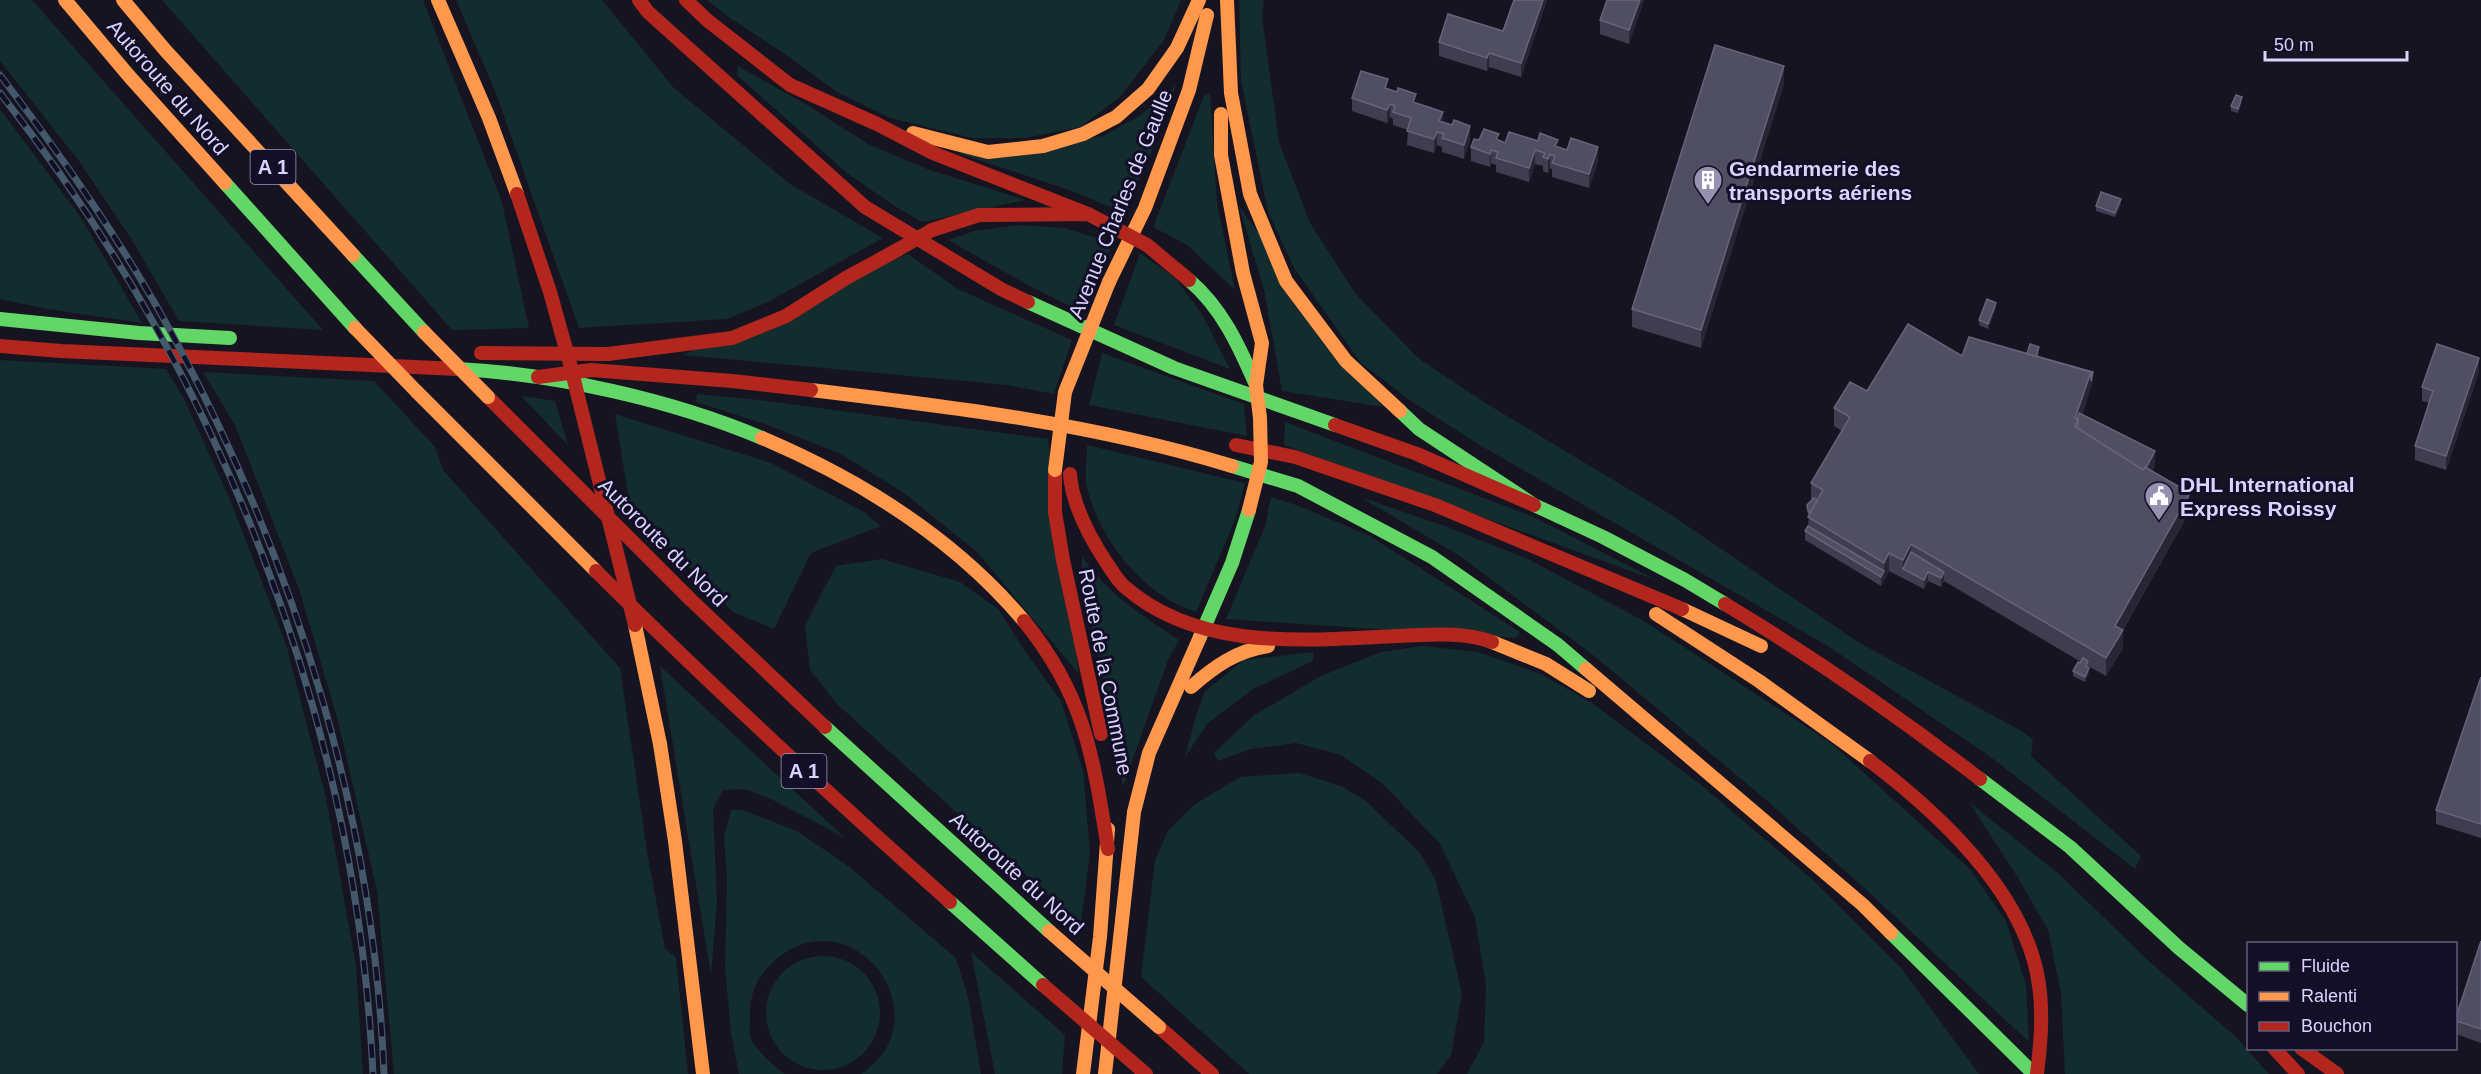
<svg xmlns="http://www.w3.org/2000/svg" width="2481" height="1074" viewBox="0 0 2481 1074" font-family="Helvetica,sans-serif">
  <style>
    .green { fill: #132c2d }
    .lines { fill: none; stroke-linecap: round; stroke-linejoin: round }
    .fast { stroke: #63d668; stroke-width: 14 }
    .slow { stroke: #ff974d; stroke-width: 14 }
    .jam { stroke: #b3261e; stroke-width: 14 }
    .rail-casing { stroke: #43596b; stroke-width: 7 }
    .rail { stroke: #130f26; stroke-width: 4.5; stroke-dasharray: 14; stroke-linecap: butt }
    .slow-bridge { stroke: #ff974d; stroke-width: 14 }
    .jam-bridge { stroke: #b3261e; stroke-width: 14 }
    .wall { fill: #403d50 }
    .shaded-wall { fill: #282635 }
    .building { fill: #504e63; stroke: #66637b; stroke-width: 1.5 }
    .labels { text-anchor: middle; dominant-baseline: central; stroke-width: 6; stroke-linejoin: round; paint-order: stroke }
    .shield { fill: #130f26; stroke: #9e99be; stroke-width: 1.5 }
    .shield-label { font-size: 20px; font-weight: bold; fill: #d9d4ff }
    .street-label { font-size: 21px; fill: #d9d4ff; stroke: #130f26 }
    .poi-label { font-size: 21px; font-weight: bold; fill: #d9d4ff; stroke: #130f26; text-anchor: start }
  </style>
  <rect width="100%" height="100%" fill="#161421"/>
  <!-- green -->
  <g class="green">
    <path d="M0,0H32L323,330L179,321L132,240L79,161L0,61Z"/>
    <path d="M162,0H423L502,202L529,328L452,330Z"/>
    <path d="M456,0H602L674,88L790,184L883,238L768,302L727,319L579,328L495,91Z"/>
    <path d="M707,0H1181L1164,40L1120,97L1080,127L1025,138H972L890,118L837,92L786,55L727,16Z"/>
    <path d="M1239,0H1264L1262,17L1279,142L1310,223L1355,293L1418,358L1487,404L1670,514L1858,642L2025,733L2033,740L2031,756L2141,856L2135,869L1992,758L1831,648L1478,444L1411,401L1361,363L1294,268L1268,212L1241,81Z"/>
    <path d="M738,66L809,106L868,144L927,169L1025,200L922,222L896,207L847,173L737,75Z"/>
    <path d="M1176,85L1153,148L1124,213L1075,192L958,153L1103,136L1141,115Z"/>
    <path d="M1210,93L1217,203L1235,290L1187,245L1153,227L1204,96Z"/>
    <path d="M0,109L80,216L142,323L47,309L0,299Z"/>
    <path d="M1239,206L1383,407L1282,391L1264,290Z"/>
    <path d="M1018,225L1064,228L1113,243L1083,313L1026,284L948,240L974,231Z"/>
    <path d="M1140,253L1175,278L1202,314L1230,369L1114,325Z"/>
    <path d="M908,254L958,289L1072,340L1054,394L1007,385L683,355Z"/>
    <path d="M1102,353L1244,404L1247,436L1089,405Z"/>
    <path d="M0,360L166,369L183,397L229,497L286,644L326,798L356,966L363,1074H0Z"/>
    <path d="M203,372L374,381L435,447L443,470L620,668L648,857L665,949L676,957L688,1074H394L377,891L338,721L299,589L235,425Z"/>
    <path d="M697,394L760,400L1048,439L1079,674L978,553L904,493L841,454L765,424L696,402Z"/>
    <path d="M521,396L555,401L568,445Z"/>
    <path d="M615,414L771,463L864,512L881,526L811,553L774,629L733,612L630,507Z"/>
    <path d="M1285,422L1534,517L1658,581L1284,445Z"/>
    <path d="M1087,445L1245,483L1235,520L1196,612C1144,596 1099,540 1087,487C1084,474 1087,458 1087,445Z"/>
    <path d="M1271,497L1299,506L1370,536L1520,632L1516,638L1226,619L1265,526Z"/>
    <path d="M1360,497L1442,525L1528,559L1644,621L1831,743L1970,869L2006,921L2026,985L2029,1042L1873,896L1765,799L1593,655L1460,556Z"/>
    <path d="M1082,556C1108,595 1141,614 1179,640L1168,660L1123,787L1108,699L1082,588Z"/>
    <path d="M882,559L960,582L999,610L1023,648L1061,701L1083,770L1090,852L1081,925L838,705L810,670L805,625L836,566Z"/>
    <path d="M1422,646L1478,652L1541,674L1592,703L1701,785L1812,879L1901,968L1979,1074H1467L1484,1042L1486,986L1475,917L1440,844L1383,784L1341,755L1296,743L1251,749L1218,761L1214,753L1253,716L1321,676L1381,652Z"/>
    <path d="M1313,652V661L1253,689L1208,723L1185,757L1196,716L1205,691L1244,660Z"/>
    <path d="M660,666L845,838L771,799L745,789L723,790L713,809L717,901L711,975Z"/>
    <path d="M1299,773L1341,786L1366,801L1420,853L1436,881L1462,994L1451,1055L1437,1074H1249L1141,977L1155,860L1168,831L1195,804L1240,777Z"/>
    <path d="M1969,802L2059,874L2152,964L2236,1037L2269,1074H2065L2061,993L2048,930L2020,881Z"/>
    <path d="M731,810H743L797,831L848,866L956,958L968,997L981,1074H861C947,1018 851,890 772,963C757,977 749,996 750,1016C750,1023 749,1033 751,1039C753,1046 777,1070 785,1074H739L731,1033L725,967L727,879L724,837Z"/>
    <path d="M971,952L1065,1035L1062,1074H995Z"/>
    <circle cx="823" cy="1013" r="57"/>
  </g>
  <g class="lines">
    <!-- fast -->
    <g class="fast">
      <path d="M225,183L355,328"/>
      <path d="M353,255L424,332"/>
      <path d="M1189,280C1222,308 1239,346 1256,385"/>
      <path d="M1028,302L1174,368L1335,425"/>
      <path d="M0,319L139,333L230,338"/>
      <path d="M458,369C556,374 672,400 762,438"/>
      <path d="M1400,411L1419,429L1534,505L1603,537L1685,580L1725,604"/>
      <path d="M1232,466L1298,486L1432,557L1558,645L1586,669"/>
      <path d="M1200,637L1232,563L1249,510"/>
      <path d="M825,727L1049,931"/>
      <path d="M1980,779L2070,847L2179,948L2248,1005"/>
      <path d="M950,902L1043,985"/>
      <path d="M1891,933L2034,1074"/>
    </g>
    <!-- slow -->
    <g class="slow">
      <path d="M65,0L129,76L225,183"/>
      <path d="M123,0L165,50L353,255"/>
      <path d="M438,0L489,118L517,194"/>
      <path d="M1227,0L1231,93L1250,194L1286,281L1346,361L1400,411"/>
      <path d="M1221,114V155L1243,273L1262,343L1256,385"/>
      <path d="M913,133L988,152L1043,146L1083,134L1116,117L1148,89L1177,48L1199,0"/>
      <path d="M1109,282L1145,208L1189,90L1207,15"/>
      <path d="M811,390C953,407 1095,424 1232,466"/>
      <path d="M417,392L596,571"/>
      <path d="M762,438C861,480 954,538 1024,621"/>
      <path d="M1682,609L1761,646"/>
      <path d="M1656,614L1759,681L1870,761"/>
      <path d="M1492,642L1546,664L1589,691"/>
      <path d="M1586,669L1863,905L1891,933"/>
      <path d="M1191,687C1215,666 1236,651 1268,646"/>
      <path d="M660,744L675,841L703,1074"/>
      <path d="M1083,1074L1100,937L1108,829"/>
      <path d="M1105,1074L1134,812L1149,753L1200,637"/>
    </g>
    <!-- jam -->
    <g class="jam">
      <path d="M639,0L648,12L865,207L1001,289L1028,302"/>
      <path d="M686,0L707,20L790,85L877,124L933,153L1088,214"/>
      <path d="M932,230L979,215L1088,214L1147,245L1189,280"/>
      <path d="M0,346L61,351L458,369"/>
      <path d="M481,353L608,354L732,338L786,316L846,278L899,249"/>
      <path d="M538,377L591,370L732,381L811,390"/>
      <path d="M488,397L691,600L825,727"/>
      <path d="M1335,425L1417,454L1534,505"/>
      <path d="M1236,445L1295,457L1435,505L1682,609"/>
      <path d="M1055,470V512L1063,560L1101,734"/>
      <path d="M1070,474C1072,505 1089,536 1106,562C1112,570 1117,581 1125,587C1199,652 1306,640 1397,636C1429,635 1462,631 1492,642"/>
      <path d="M596,571C711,686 830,795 950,902"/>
      <path d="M1725,604C1813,657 1898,716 1980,779"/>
      <path d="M1024,621C1085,696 1093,756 1108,849"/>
      <path d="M1870,761C1937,812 2019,888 2037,973C2044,1007 2041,1041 2037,1074"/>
      <path d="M1159,1027L1212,1074"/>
      <path d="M2274,1048L2298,1074"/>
      <path d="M2301,1048L2337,1074"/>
    </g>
    <!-- rail casing -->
    <g class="rail-casing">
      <g id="rail">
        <path d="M0,75C66,162 129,252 180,349C298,571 374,822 384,1074"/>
        <path d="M0,93C219,372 356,718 373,1074"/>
      </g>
    </g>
    <!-- rail -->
    <use href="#rail" class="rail"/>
    <!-- slow-bridge -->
    <g class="slow-bridge">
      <path d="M355,328L417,392"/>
      <path d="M424,332L488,397"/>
      <path d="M1055,470L1065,392L1109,282"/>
      <path d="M1249,510L1261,462L1260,418L1256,385"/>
      <path d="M635,625L660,744"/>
      <path d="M1049,931L1159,1027"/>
    </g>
    <!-- jam-bridge -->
    <g class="jam-bridge">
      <path d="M517,194L550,292L569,360L635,625"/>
      <path d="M899,249L932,230"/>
      <path d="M1043,985L1146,1074"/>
    </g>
  </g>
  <!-- wall -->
  <g class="wall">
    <path d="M1514,0H1547L1521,77L1489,67L1487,71L1439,56V42L1503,31Z"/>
    <path d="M1644,0L1629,44L1600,34V20Z"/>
    <path d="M1784,84L1701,348L1632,327V309Z"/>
    <path d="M1388,89L1416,103L1470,140L1464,159L1442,152V147L1437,145L1434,153L1407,145L1408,130L1393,125V119L1390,117L1387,123L1352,111V98Z"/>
    <path d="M2242,102L2238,113L2231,111V106Z"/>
    <path d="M1479,140H1499L1505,143L1558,147L1598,161L1589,188L1552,177V169L1550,168L1548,173L1543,171V166L1535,164L1529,182L1496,172V165L1491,163L1490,167L1471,161V147Z"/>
    <path d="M2121,204L2115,217L2096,211V206Z"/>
    <path d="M1996,308L1988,329L1979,325V320Z"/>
    <path d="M2039,352L2038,357L2093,381L2082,415L2155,464L2152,471L2190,511L2123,630V648L2106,676L2088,666L2089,672L2085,682L2073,676V671L2081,662L1944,581L1941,587L1928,581L1924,589L1889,571L1881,586L1805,540V531L1808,526L1809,516L1808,515L1807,505L1811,501V483L1842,431L1834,426V408L1867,391L1962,356L2027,354Z"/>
    <path d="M2479,372L2446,470L2415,460V446L2429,403L2422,401V387Z"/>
    <path d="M2481,677V838L2436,824V810Z"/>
    <path d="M2481,941V1043L2456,1034V1017Z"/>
  </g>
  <!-- shaded-wall -->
  <g class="shaded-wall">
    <path d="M1543,0H1547L1521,77V63Z"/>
    <path d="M1640,0H1644L1629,44V30Z"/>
    <path d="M1489,53V67L1487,71V58Z"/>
    <path d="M1784,66V84L1701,348V330Z"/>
    <path d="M2242,97V102L2238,113V109Z"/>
    <path d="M1390,104V117L1387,123V110Z"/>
    <path d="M1443,112V126L1439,121Z"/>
    <path d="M1470,126V140L1464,159V145Z"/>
    <path d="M1437,132V145L1434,153V139Z"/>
    <path d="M1598,147V161L1589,188V174Z"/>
    <path d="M1491,150V163L1490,167V154Z"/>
    <path d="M1535,150V164L1529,182V168Z"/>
    <path d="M1550,154V168L1548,173V159Z"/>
    <path d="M2121,199V204L2115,217V213Z"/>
    <path d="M1996,303V308L1988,329V324Z"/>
    <path d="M2479,358V372L2446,470V456Z"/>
    <path d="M2091,372H2093V381L2078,428L2075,426V418Z"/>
    <path d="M2155,451V464L2143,488V474Z"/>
    <path d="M2190,493V511L2119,636L2123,630V648L2106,676V658L2115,626Z"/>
    <path d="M1911,544V562L1903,569V560Z"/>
    <path d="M1889,553V571L1881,586V577L1884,571V563Z"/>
    <path d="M1928,572V581L1924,589V580Z"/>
    <path d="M1944,572V581L1941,587V578Z"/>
    <path d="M2089,668V672L2085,682V677Z"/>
  </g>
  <!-- building -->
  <g class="building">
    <path d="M1514,0H1543L1521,63L1489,53L1487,58L1439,42L1448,14L1503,31Z"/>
    <path d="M1607,0H1640L1629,30L1600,20Z"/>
    <path d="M1715,45L1784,66L1701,330L1632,309Z"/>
    <path d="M1361,71L1388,79L1385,88L1397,92L1398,88L1416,94L1413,102L1443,112L1439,121L1452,125L1454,120L1470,126L1464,145L1442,138L1444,134L1437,132L1434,139L1407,131L1411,118L1393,112L1395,106L1390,104L1387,110L1352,98Z"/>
    <path d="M2236,95L2242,97L2238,109L2231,106Z"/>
    <path d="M1484,129L1499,134L1496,139L1505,143L1509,132L1538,141L1540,133L1558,140L1555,146L1567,150L1571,138L1598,147L1589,174L1552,163L1555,156L1550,154L1548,159L1543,157L1545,153L1535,150L1529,168L1496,158L1498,152L1491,150L1490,154L1471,147L1474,139L1479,140Z"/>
    <path d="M2101,192L2121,199L2115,213L2096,206Z"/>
    <path d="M1987,299L1996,303L1988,324L1979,320Z"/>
    <path d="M1908,324L1962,356L1969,337L2091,372L2075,418L2078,419L2075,426L2143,470L2145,467L2190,493L2115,626L2123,630L2106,658L1911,544L1903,560L1889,553L1884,563L1808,517L1823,490L1811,483L1850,417L1834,408L1850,382L1867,391Z"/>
    <path d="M2030,344L2039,347L2036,356L2027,354Z"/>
    <path d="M2437,344L2479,358L2446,456L2415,446L2433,391L2422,387Z"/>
    <path d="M2032,355L2093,372L2091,381V372Z"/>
    <path d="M2079,413L2155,451L2146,468L2145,467L2143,470L2076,427L2078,423V419H2077Z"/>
    <path d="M1814,498L1817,500L1810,513L1808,511L1807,505Z"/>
    <path d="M1808,526L1884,571L1881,577L1805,531Z"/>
    <path d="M1911,552L1944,572L1941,578L1928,572L1924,580L1903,569Z"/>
    <path d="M2083,658L2088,661L2086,666L2089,668L2085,677L2073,671L2078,662L2080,663Z"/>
    <path d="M2481,677V824L2436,810Z"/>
    <path d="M2481,941V1029L2456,1021V1017Z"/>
  </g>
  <!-- icons -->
  <defs>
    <g id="building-pin" transform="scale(1.5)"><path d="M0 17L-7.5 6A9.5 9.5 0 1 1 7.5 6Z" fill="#9591b1" stroke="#130f26"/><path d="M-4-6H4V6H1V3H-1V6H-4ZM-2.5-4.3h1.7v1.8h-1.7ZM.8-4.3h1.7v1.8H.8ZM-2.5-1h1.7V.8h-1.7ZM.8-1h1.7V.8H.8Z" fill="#fff"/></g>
    <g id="civic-pin" transform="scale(1.5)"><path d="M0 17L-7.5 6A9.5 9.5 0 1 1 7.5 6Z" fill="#9591b1" stroke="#130f26"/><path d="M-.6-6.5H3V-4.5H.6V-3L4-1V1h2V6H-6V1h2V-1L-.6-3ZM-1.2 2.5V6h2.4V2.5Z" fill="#fff"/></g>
  </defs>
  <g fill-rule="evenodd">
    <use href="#building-pin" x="1708" y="180"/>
    <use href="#civic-pin" x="2159" y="496"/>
  </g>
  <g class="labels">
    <!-- shield labels -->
    <g class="shield">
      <rect x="250.5" y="150" width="45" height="34" rx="4.5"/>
      <rect x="781.5" y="754" width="45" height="34" rx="4.5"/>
    </g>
    <g class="shield-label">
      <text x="273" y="167">A 1</text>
      <text x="804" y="771">A 1</text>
    </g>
    <!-- street labels -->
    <g class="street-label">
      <text transform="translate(168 87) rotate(49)">Autoroute du Nord</text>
      <text transform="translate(1120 204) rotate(-68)">Avenue Charles de Gaulle</text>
      <text transform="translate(663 542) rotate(45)">Autoroute du Nord</text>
      <text transform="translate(1106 672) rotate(79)">Route de la Commune</text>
      <text transform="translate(1017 873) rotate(42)">Autoroute du Nord</text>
    </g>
    <!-- poi labels -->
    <g class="poi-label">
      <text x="1729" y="168">Gendarmerie des<tspan x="1729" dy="24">transports aériens</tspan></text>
      <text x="2180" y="484">DHL International<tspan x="2180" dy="24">Express Roissy</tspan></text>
    </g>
  </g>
  <!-- legend -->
  <rect x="2247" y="942" width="210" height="108" fill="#130f26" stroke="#625e7d" stroke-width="1.5"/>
  <rect x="2259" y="962" width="30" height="9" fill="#63d668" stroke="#625e7d" stroke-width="1.5"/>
  <text x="2301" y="972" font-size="18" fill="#d9d4ff">Fluide</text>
  <rect x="2259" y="992" width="30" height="9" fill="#ff974d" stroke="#625e7d" stroke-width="1.5"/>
  <text x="2301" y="1002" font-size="18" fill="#d9d4ff">Ralenti</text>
  <rect x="2259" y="1022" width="30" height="9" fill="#b3261e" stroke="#625e7d" stroke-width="1.5"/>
  <text x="2301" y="1032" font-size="18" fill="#d9d4ff">Bouchon</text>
  <!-- scale -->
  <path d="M2265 51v9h142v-9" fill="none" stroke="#d9d4ff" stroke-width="3"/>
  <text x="2274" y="51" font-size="18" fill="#d9d4ff" stroke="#130f26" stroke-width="4.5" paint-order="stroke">50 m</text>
</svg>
